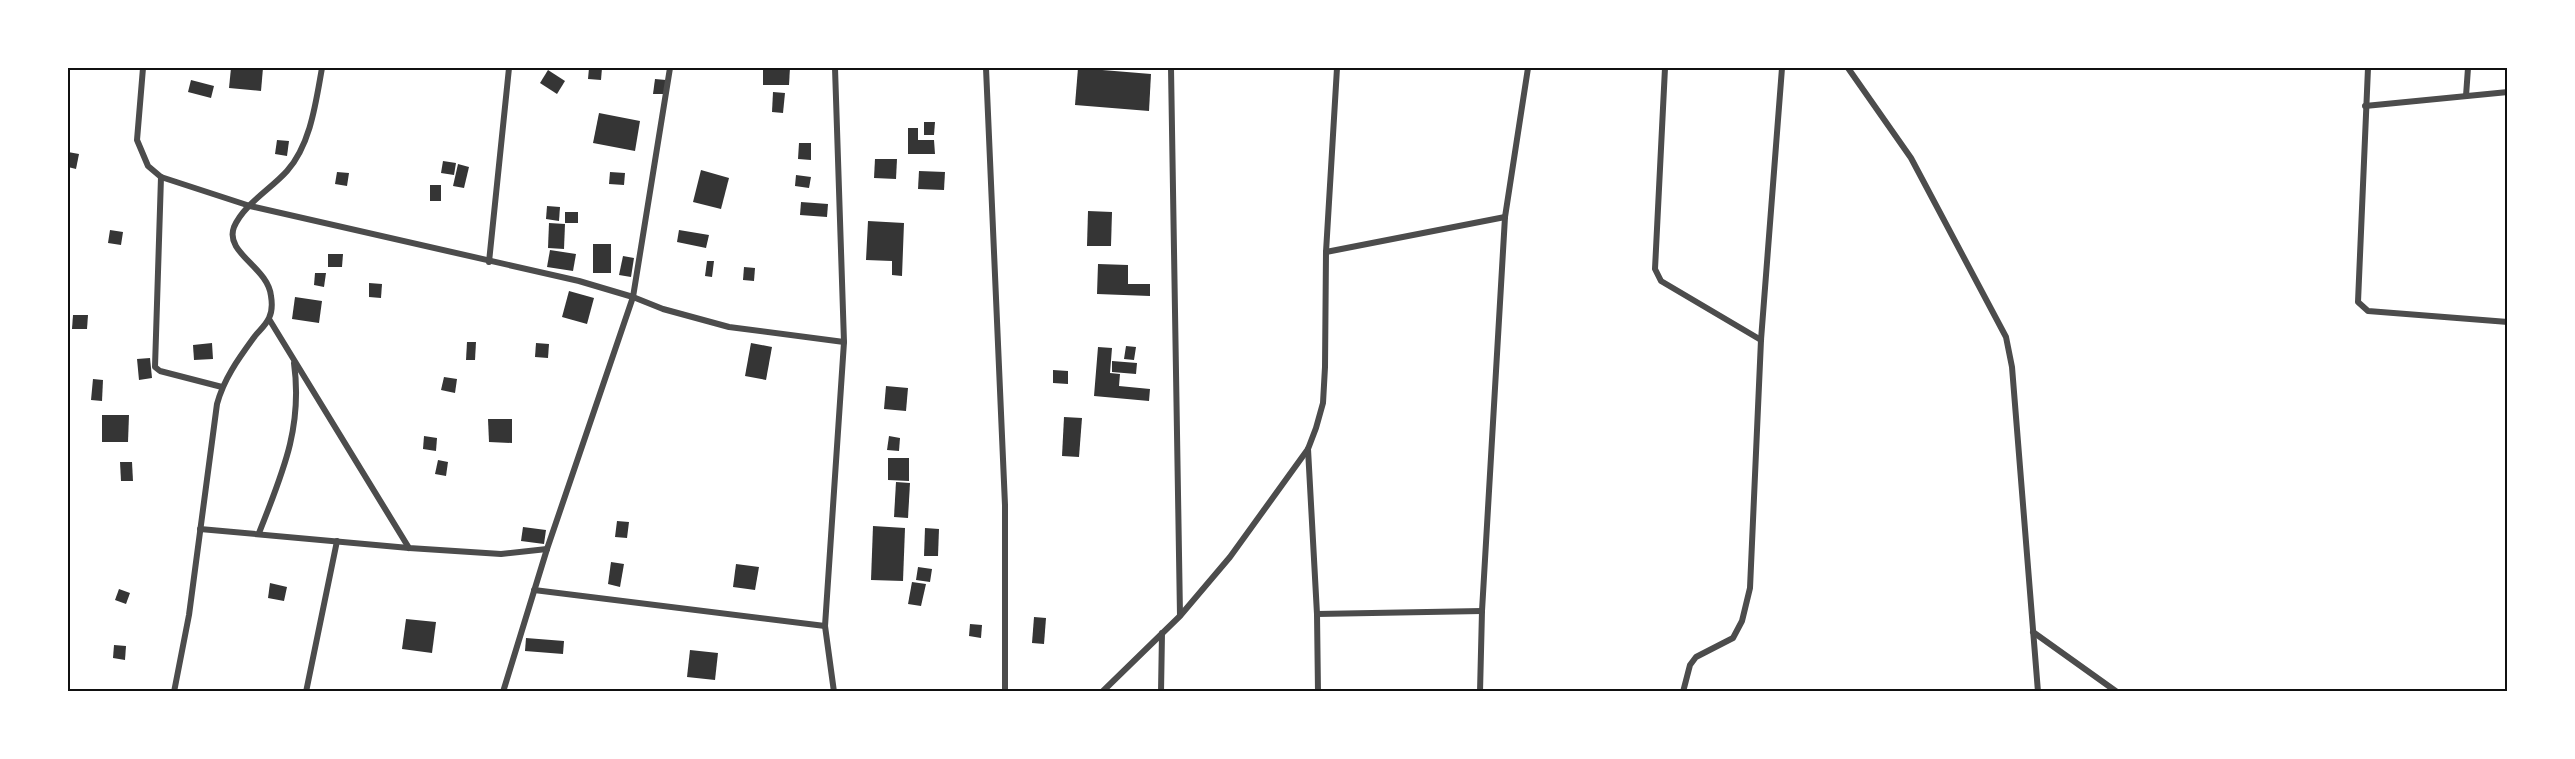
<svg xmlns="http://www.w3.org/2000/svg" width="2575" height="759" viewBox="0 0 2575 759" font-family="'Nunito Sans',sans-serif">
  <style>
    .building { fill: #353535 }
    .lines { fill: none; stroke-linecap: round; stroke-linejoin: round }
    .minor { stroke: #4c4c4c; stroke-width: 6 }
    .neatline { fill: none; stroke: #111; stroke-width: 2 }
  </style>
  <rect width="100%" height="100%" fill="#fff"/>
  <!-- building -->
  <g class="building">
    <path d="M231,68H263L261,91L229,88Z"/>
    <path d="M589,68H602L601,80L588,79Z"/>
    <path d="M763,68H790L789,85H763Z"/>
    <path d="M1078,68L1151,74L1149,111L1075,105Z"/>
    <path d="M548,70L565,81L557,94L540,83Z"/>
    <path d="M655,79L666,80L665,94H653Z"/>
    <path d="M191,80L214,86L211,98L188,92Z"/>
    <path d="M773,92L785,93L783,113L772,112Z"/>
    <path d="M599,113L640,121L635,151L593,143Z"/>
    <path d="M924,122H935L934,135H924Z"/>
    <path d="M908,128H918V140H934L935,154H908Z"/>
    <path d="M277,140L289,141L287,156L275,154Z"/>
    <path d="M799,143H811V160L798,159Z"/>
    <path d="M68,152L79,154L76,169L68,167Z"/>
    <path d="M875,159H897L896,179L874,178Z"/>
    <path d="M443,161L456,163L454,175L441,173Z"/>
    <path d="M458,164L469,167L464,188L453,186Z"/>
    <path d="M701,170L729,178L721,209L693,202Z"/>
    <path d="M919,171L945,172L944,190L918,189Z"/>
    <path d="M337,172L349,173L347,186L335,184Z"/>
    <path d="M610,172L625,173L624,185L609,184Z"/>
    <path d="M796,175L811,177L809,188L795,186Z"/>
    <rect x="430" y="185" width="11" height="16"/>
    <path d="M801,202L828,204L827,217L800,215Z"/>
    <path d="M547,206L560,207L559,221L546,219Z"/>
    <path d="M1088,211L1112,212L1111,246H1087Z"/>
    <rect x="565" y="212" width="13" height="11"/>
    <path d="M868,221L904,223L902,276L892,275V261L866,260Z"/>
    <path d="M549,223L565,224L564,249L548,248Z"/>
    <path d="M110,230L123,232L121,245L108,243Z"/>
    <path d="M679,230L709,235L706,248L677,242Z"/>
    <rect x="593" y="244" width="18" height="29"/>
    <path d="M550,250L576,254L573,271L547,267Z"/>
    <path d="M328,254H343L342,267H328Z"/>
    <path d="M623,256L634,258L631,277L619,275Z"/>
    <path d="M707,261H714L712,277L705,276Z"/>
    <path d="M1098,264L1128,265V284H1150V296L1097,294Z"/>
    <path d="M744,267L755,268L754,281L743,280Z"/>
    <path d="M315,273H326L324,287L314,285Z"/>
    <path d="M369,283L382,284L381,298L369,297Z"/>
    <path d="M569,291L594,298L587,324L562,317Z"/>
    <path d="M295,297L322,301L319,323L292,319Z"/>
    <path d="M73,315H88L87,329H72Z"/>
    <path d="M467,342H476L475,360H466Z"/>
    <path d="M212,343L213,359L194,360L193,345Z"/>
    <path d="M536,343L549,344L548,358L535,357Z"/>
    <path d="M751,343L772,347L766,380L745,376Z"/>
    <path d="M1126,346L1136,347L1134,360L1124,359Z"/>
    <path d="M1098,347L1112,348L1110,373L1120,374L1119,386L1150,389L1149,401L1094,396Z"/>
    <path d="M150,358L152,378L139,380L137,359Z"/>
    <path d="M1112,361L1137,363L1136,374L1112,372Z"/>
    <path d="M1053,370L1068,371V384L1053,383Z"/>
    <path d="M444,377L457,379L455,393L441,390Z"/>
    <path d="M93,379L103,380L102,401L91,400Z"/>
    <path d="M886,386L908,388L906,411L884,409Z"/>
    <path d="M102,415H129L128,442H102Z"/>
    <path d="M1064,417L1082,418L1079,457L1062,456Z"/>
    <path d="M488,419H512V443L489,442Z"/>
    <path d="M424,436L437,438L436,451L423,449Z"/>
    <path d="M889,436L900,438L899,451L887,450Z"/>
    <path d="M888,458H909V481L888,480Z"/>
    <path d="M438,460L448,462L446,476L435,474Z"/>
    <path d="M120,462H132L133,481H121Z"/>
    <path d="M896,482L910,483L908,518L894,517Z"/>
    <path d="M617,521L629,522L627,538L615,537Z"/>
    <path d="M873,526L905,528L903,581L871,580Z"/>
    <path d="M523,527L546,530L544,544L521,541Z"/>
    <path d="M925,528L939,529L938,556H924Z"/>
    <path d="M611,562L624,564L620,587L608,584Z"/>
    <path d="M736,564L759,567L755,590L733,587Z"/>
    <path d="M918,567L932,569L930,582L916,580Z"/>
    <path d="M912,582L926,584L921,606L908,604Z"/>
    <path d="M270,583L287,587L284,601L268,598Z"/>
    <path d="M119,589L130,593L126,604L115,600Z"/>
    <path d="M1034,617L1046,618L1044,644L1032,643Z"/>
    <path d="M406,619L436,622L432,653L402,649Z"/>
    <path d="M970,624L982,625L981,638L969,636Z"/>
    <path d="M526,638L564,641L563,654L525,651Z"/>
    <path d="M114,645L126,646L125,660L113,658Z"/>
    <path d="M690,650L718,653L715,680L687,677Z"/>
  </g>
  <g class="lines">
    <!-- minor -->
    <g class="minor">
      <path d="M143,68L137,140L148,166L161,177L250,206L579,281L633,297L663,309L729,327L844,342"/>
      <path d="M986,68L1005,505V692"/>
      <path d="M1171,68L1180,615"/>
      <path d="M1665,68L1655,269L1661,281L1761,340"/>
      <path d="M1848,68L1911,158L2006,337L2012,367L2038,692"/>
      <path d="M2368,68L2358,302L2368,311L2508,322"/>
      <path d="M2466,96L2468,68"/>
      <path d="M2365,106L2508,92"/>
      <path d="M161,177L155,367L160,371L222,387"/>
      <path d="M1326,252L1505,217"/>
      <path d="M489,262L509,68"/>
      <path d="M269,319L409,548"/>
      <path d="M1308,449L1317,614L1318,692"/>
      <path d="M200,529L409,548L501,554L547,549"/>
      <path d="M259,533C282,474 303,428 294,363"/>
      <path d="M534,590L825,626"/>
      <path d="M1317,614L1482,611"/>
      <path d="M2033,632L2117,692"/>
      <path d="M174,692L189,615L217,404C224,378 239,358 255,336C259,331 266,325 269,318C272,312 272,302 271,296C268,267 224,253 234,227C244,204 271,189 287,171C311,144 316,101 322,68"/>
      <path d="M306,692L337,541"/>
      <path d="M503,692L547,549L633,297L670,68"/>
      <path d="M834,692L825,626L844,342L835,68"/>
      <path d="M1102,692L1180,616L1230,557L1308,449L1316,428L1323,403L1325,367L1326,252L1337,68"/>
      <path d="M1161,692L1162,633"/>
      <path d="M1480,692L1482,611L1505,217L1528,68"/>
      <path d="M1683,692L1690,665L1696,657L1733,638L1742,621L1750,588L1761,340L1782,68"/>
    </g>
  </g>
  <!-- border -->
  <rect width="2575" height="759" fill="none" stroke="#ffffff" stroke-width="138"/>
  <rect x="69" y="69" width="2437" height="621" class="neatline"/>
</svg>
